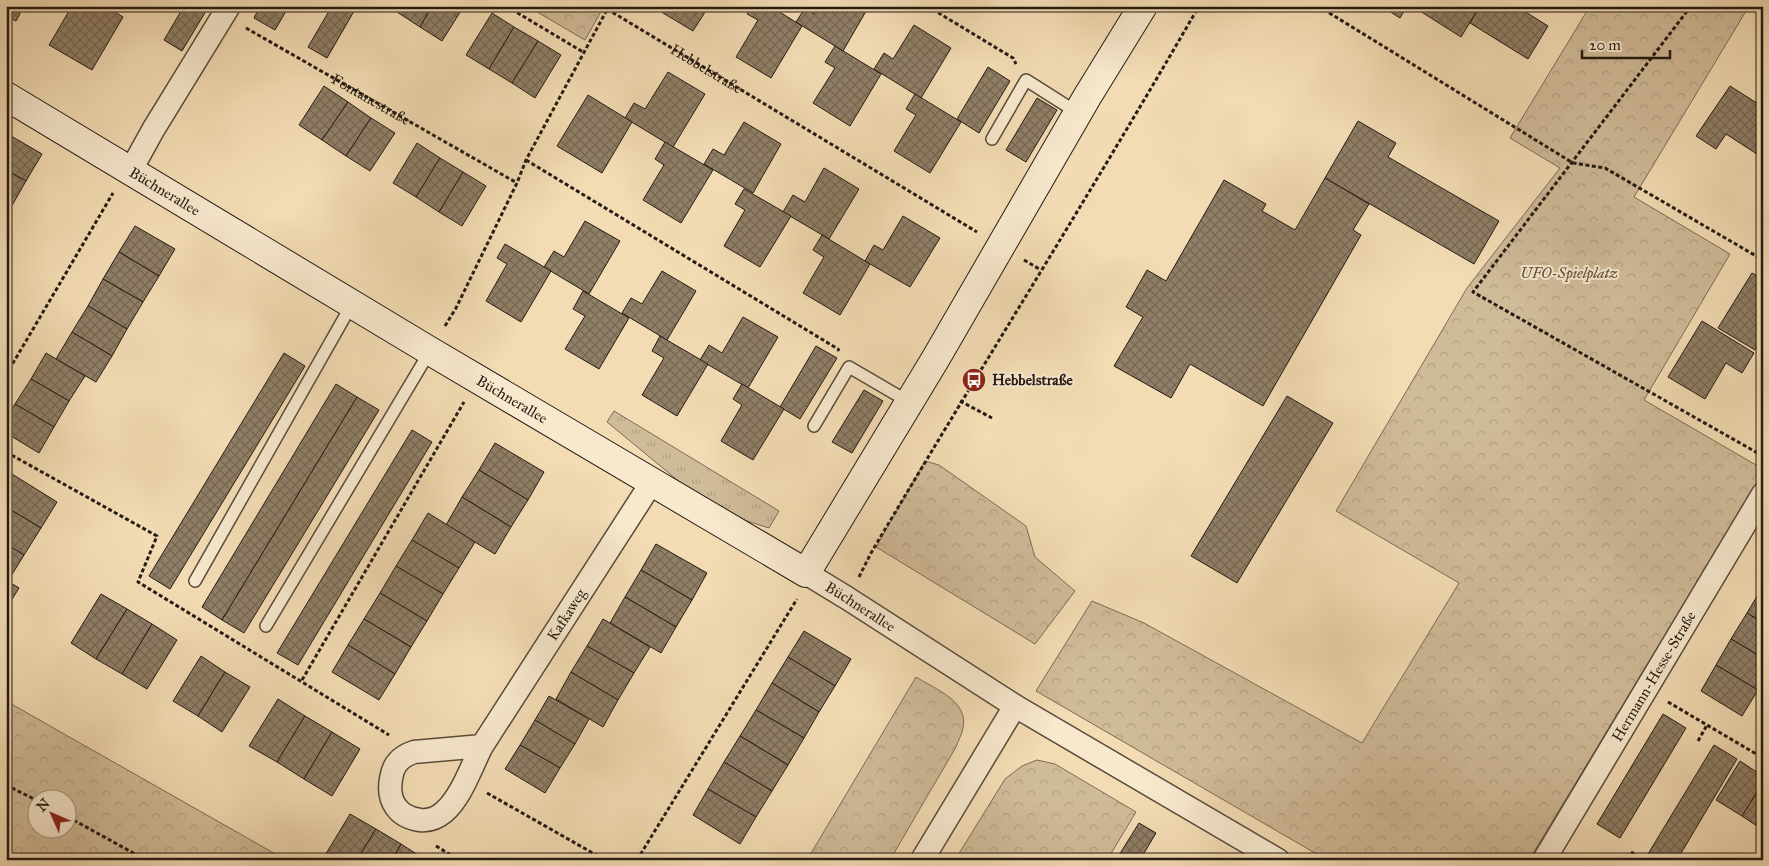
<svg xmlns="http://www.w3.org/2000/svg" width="1769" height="866" viewBox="0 0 1769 866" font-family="'IM FELL Great Primer',serif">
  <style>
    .grass { fill: url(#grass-tufts); stroke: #7a6b56 }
    .forest { fill: url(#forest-crowns); stroke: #7a6b56; fill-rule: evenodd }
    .building { fill: url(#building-cross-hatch); stroke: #241b13 }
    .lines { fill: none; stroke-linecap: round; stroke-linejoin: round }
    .lane-casing { stroke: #584b3b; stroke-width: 14 }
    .street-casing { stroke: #584b3b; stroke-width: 25 }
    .secondary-casing { stroke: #241b13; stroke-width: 30 }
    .path { stroke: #241b13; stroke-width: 3; stroke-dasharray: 4 2.5; stroke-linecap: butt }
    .lane { stroke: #f7e8ce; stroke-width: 11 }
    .street { stroke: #f7e8ce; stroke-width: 22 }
    .secondary { stroke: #f7e8ce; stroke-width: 28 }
    .labels { text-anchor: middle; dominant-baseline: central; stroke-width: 4; stroke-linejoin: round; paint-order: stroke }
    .street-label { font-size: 15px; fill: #241b13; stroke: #f7e8ce }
    .park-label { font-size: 15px; font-style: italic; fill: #584b3b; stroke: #f7e8ce }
    .poi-label { font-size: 15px; font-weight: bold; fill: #241b13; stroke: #f7e8ce; text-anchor: start }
  </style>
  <defs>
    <pattern id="grass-tufts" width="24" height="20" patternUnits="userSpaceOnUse" patternTransform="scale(1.25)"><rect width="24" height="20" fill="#d0bb99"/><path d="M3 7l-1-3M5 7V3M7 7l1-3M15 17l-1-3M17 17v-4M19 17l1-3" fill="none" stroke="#b2a083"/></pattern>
    <pattern id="forest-crowns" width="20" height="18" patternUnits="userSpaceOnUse" patternTransform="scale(1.25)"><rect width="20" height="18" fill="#d0bb99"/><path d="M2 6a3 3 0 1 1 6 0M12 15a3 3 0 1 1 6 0" fill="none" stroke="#b2a083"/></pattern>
    <pattern id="building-cross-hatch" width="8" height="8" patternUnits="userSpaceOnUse" patternTransform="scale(1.25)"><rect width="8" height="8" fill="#907f67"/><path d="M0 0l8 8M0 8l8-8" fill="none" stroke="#756754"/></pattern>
  </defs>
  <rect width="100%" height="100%" fill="#f3dcb4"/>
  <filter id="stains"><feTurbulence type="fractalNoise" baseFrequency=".004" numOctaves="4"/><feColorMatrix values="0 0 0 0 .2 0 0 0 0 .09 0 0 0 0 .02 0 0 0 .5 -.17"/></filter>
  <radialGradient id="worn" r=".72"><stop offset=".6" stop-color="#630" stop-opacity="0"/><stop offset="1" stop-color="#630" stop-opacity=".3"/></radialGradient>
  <!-- grass -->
  <path class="grass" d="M614,411L779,511L769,528L744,520L681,483L607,422Z"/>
  <!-- forest -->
  <g class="forest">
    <path d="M527,6H604L585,40Z"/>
    <path d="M1590,6H1749L1634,197L1730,254L1644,400L1763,469V473L1529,860H1327L1036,691L1092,601L1144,623L1362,743L1459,583L1336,511L1467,288L1560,168L1510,138Z"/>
    <path d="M925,461L939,465L1026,526L1035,557L1075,591L1035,644L876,547Z"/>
    <path d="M916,677C935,689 969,701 963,728C962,734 958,741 956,747L890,860H807Z"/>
    <path d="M6,701L286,860H6ZM68,798V828H38V798Z"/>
    <path d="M1037,760L1055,764L1136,812L1107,860H955L1005,779L1022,766Z"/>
  </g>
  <!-- building -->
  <g class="building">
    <path d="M6,6H24L16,21L6,16Z"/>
    <path d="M72,6H105L123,17L92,70L49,45Z"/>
    <path d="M184,6H209L182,51L164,40Z"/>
    <path d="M260,6H289L275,30L254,18Z"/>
    <path d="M332,6H357L327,58L308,47Z"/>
    <path d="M388,6H401L397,12Z"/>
    <path d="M401,6H432L420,27L397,12Z"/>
    <path d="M432,6H464L442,41L420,27Z"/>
    <path d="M660,6H709L693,31L658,10Z"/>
    <path d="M752,6H770L802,26L771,78L736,57L758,20L747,14Z"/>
    <path d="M818,6H869L843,51L796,22L805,8L814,14Z"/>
    <path d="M1381,6H1407L1400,18Z"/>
    <path d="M1412,6H1480L1461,37Z"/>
    <path d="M1480,6H1516L1548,26L1528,59L1470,23Z"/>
    <path d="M492,13L514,27L489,69L466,55Z"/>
    <path d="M914,25L951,48L921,98L874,69L884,53L893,59Z"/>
    <path d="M514,27L538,41L512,83L489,69Z"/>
    <path d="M538,41L561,55L535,98L512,83Z"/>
    <path d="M835,46L881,74L850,126L813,103L835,68L825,62Z"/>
    <path d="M988,67L1010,81L979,133L957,119Z"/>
    <path d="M668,72L705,94L673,147L625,118L634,103L645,109Z"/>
    <path d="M324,86L348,102L322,140L299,125Z"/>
    <path d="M1730,86L1763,107V153L1760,156L1726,134L1716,149L1696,136Z"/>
    <path d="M915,94L961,122L930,173L894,151L916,115L906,109Z"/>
    <path d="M588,95L632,122L602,173L557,146Z"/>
    <path d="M1037,98L1057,110L1026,162L1006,150Z"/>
    <path d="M348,102L371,118L346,156L322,140Z"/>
    <path d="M371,118L395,133L370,171L346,156Z"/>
    <path d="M1358,121L1396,143L1388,157L1499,221L1474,264L1325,178Z"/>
    <path d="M744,122L781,144L753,193L704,164L713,149L724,155Z"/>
    <path d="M6,133L42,154L26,181L6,170Z"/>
    <path d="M665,142L713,170L681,223L643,200L664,165L655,159Z"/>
    <path d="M417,143L440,158L416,197L393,183Z"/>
    <path d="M440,158L463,172L439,212L416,197Z"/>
    <path d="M824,168L859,189L829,239L783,212L793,195L805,202Z"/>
    <path d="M6,170L26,181L10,209L6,207Z"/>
    <path d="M463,172L486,186L462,226L439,212Z"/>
    <path d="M1325,178L1369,204L1353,230L1361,235L1263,406L1190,364L1171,398L1114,366L1143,317L1126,307L1147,270L1166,281L1224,180L1266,204L1262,211L1295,230Z"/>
    <path d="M744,189L791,216L760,267L724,246L745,210L735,204Z"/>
    <path d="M903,216L940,238L910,287L865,261L874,245L883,250Z"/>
    <path d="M585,221L620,241L589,294L544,267L554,251L564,257Z"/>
    <path d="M135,226L175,249L159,276L119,252Z"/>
    <path d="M822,235L870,264L840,315L803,293L824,257L813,250Z"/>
    <path d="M505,244L551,271L521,322L486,301L507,264L497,258Z"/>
    <path d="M119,252L159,276L143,302L103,279Z"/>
    <path d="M662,271L696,291L667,340L622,313L631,298L642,304Z"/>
    <path d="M1752,273L1763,279V337L1755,350L1718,328Z"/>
    <path d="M103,279L143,302L127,329L88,306Z"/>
    <path d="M583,291L629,318L599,369L565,349L585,316L573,309Z"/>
    <path d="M88,306L127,329L112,356L72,332Z"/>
    <path d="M743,317L778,337L748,388L700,360L709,345L722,353Z"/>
    <path d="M1702,321L1754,353L1742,373L1726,363L1705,399L1668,377Z"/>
    <path d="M72,332L112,356L96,382L56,359Z"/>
    <path d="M660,336L708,364L677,416L642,395L664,358L652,351Z"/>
    <path d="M816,346L837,358L800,419L780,407Z"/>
    <path d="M46,353L85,376L69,401L31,379Z"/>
    <path d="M284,353L305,366L170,589L149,576Z"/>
    <path d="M31,379L69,401L54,427L15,404Z"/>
    <path d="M336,384L357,397L222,620L202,607Z"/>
    <path d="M742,384L784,409L753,460L721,441L742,405L733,399Z"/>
    <path d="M864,390L883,401L852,453L832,442Z"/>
    <path d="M1287,396L1333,423L1237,583L1191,556Z"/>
    <path d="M357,397L379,410L244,633L222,620Z"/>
    <path d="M15,404L54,427L39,453L6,433V419Z"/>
    <path d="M412,430L432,442L298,665L277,653Z"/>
    <path d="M495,443L544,472L528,500L479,470Z"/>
    <path d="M479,470L528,500L511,527L462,497Z"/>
    <path d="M12,474L57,502L41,528L6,507V484Z"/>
    <path d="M462,497L511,527L495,554L446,525Z"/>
    <path d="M6,507L41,528L24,555L6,544Z"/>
    <path d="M428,513L475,542L459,568L412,540Z"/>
    <path d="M412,540L459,568L443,594L396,566Z"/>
    <path d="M6,544L24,555L8,581L6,580Z"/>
    <path d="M656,544L707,573L692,600L641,570Z"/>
    <path d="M396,566L443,594L427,621L380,593Z"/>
    <path d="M641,570L692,600L676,627L625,597Z"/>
    <path d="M6,580L19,588L6,609Z"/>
    <path d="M1762,588H1763V623L1747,613Z"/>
    <path d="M380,593L427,621L411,647L364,619Z"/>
    <path d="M101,594L127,609L96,659L71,643Z"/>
    <path d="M625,597L676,627L661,653L610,623Z"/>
    <path d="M127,609L152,624L122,674L96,659Z"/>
    <path d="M1747,613L1763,623V658L1731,639Z"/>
    <path d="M364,619L411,647L395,674L348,645Z"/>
    <path d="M603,619L650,647L634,673L587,646Z"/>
    <path d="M152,624L177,640L147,689L122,674Z"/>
    <path d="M804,631L851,659L835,686L788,657Z"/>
    <path d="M1731,639L1763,658V682L1758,690L1716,665Z"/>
    <path d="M348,645L395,674L379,700L332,672Z"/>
    <path d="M587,646L634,673L618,700L571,672Z"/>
    <path d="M201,656L225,672L198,716L173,701Z"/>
    <path d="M788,657L835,686L819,712L772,683Z"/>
    <path d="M1716,665L1758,690L1742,716L1701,691Z"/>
    <path d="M225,672L250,687L222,732L198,716Z"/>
    <path d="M571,672L618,700L603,727L556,699Z"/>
    <path d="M772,683L819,712L804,738L756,710Z"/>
    <path d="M549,696L589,719L575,744L535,720Z"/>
    <path d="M278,699L305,716L277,762L249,746Z"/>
    <path d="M756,710L804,738L788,765L740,736Z"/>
    <path d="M1663,714L1686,728L1620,838L1597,824Z"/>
    <path d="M305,716L332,732L304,779L277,762Z"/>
    <path d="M535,720L575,744L560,768L520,745Z"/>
    <path d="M332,732L360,749L332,796L304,779Z"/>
    <path d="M740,736L788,765L772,791L724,762Z"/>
    <path d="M520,745L560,768L545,793L505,769Z"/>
    <path d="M1714,745L1737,759L1677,860H1657L1648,854Z"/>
    <path d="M1740,761L1763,776V783L1742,816L1716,800Z"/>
    <path d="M724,762L772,791L756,817L708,789Z"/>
    <path d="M1763,783V830L1742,816Z"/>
    <path d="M708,789L756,817L740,844L693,815Z"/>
    <path d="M350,814L376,829L357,860H329L324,857Z"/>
    <path d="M1139,823L1156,833L1140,860H1116Z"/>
    <path d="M376,829L401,844L392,860H357Z"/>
    <path d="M401,844L426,860H392Z"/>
  </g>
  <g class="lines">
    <!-- lane casing -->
    <g class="lane-casing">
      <g id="lane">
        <path d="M992,139L1026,80L1078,113"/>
        <path d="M814,426L849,367L909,402"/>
        <path d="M195,581L352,304"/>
        <path d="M266,626L430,351"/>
      </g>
    </g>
    <!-- street casing -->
    <g class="street-casing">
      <g id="street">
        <path d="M131,170L153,130L229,6"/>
        <path id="s3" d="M806,573L847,598L1015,706L1278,860"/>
        <path id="s4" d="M482,746L414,752C408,754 402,757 398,762C394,766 392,773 391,779C387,801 398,817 420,820C429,821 437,818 444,812C462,796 471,767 482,746L652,482"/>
        <path d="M922,860L1015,706"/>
        <path id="s5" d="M1544,860L1763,494"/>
      </g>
    </g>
    <!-- secondary casing -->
    <g class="secondary-casing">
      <g id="secondary">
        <path id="s6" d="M6,96L430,351L806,573L936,358L1087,97L1143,6"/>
      </g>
    </g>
    <!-- path -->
    <g class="path">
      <path d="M506,6L583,52"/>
      <path d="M927,6L1013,58L1016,64"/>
      <path d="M1318,6L1573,163L1605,168L1763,260"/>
      <path d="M1691,6L1473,292L1763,456"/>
      <path id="s1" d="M607,9L977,232"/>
      <path id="s2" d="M246,28L517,183"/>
      <path d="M526,160L838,349L839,351"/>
      <path d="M1024,260L1041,270"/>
      <path d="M445,326L456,308L517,183L526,160L609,6"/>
      <path d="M6,375L113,193"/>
      <path d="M960,401L992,418"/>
      <path d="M6,452L157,536L138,582L389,735"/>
      <path d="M859,577L871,553C979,370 1093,190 1199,6"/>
      <path d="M302,680L464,402"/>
      <path d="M1668,702L1763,758"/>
      <path d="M1698,741L1707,725"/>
      <path d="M6,785L38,801"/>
      <path d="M487,793L605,860"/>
      <path d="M68,817L146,860"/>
      <path d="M436,846L459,860"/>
      <path d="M1631,852L1643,860"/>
      <path d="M637,860L797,599"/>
    </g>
    <!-- lane -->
    <use href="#lane" class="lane"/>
    <!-- street -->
    <use href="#street" class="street"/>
    <!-- secondary -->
    <use href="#secondary" class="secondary"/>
  </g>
  <!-- icons -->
  <defs>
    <g id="bus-disc" transform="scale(1.25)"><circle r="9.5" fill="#8f2418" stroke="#f7e8ce"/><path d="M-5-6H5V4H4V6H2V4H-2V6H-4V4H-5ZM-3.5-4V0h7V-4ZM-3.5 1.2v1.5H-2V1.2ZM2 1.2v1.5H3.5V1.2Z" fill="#fff"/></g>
  </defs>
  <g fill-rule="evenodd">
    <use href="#bus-disc" x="974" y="380"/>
  </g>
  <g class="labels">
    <!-- street labels -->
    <g class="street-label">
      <text stroke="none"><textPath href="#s1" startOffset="116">Hebbelstraße</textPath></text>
      <text stroke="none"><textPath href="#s2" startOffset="144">Fontanestraße</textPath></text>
      <text stroke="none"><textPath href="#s6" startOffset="185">Büchnerallee</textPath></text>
      <text stroke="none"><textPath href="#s6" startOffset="590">Büchnerallee</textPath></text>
      <text stroke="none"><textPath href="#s3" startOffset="64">Büchnerallee</textPath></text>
      <text stroke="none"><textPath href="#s4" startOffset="422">Kafkaweg</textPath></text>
      <text stroke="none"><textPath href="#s5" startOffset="214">Hermann-Hesse-Straße</textPath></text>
    </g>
    <!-- park labels -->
    <g class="park-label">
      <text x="1569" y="273">UFO-Spielplatz</text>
    </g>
    <!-- poi labels -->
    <g class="poi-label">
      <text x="992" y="380">Hebbelstraße</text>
    </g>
  </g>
  <!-- margin -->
  <rect width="1769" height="866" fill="none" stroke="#f3dcb4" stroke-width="25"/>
  <rect x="8" y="8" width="1754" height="851" fill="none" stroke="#241b13" stroke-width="2.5"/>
  <rect x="12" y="12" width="1744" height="841" fill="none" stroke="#241b13"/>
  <!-- north arrow -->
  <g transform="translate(52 814) rotate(315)"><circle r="24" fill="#f7e8ce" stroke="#a39683"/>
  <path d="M0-4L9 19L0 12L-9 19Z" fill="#8f2418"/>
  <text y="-8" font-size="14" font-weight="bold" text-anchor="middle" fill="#241b13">N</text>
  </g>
  <!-- scale -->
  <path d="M1582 50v8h88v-8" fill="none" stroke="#241b13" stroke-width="2.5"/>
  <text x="1589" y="50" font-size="15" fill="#241b13" stroke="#f7e8ce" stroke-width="4" paint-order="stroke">20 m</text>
  <rect width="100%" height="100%" filter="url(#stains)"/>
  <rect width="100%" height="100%" fill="url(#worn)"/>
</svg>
